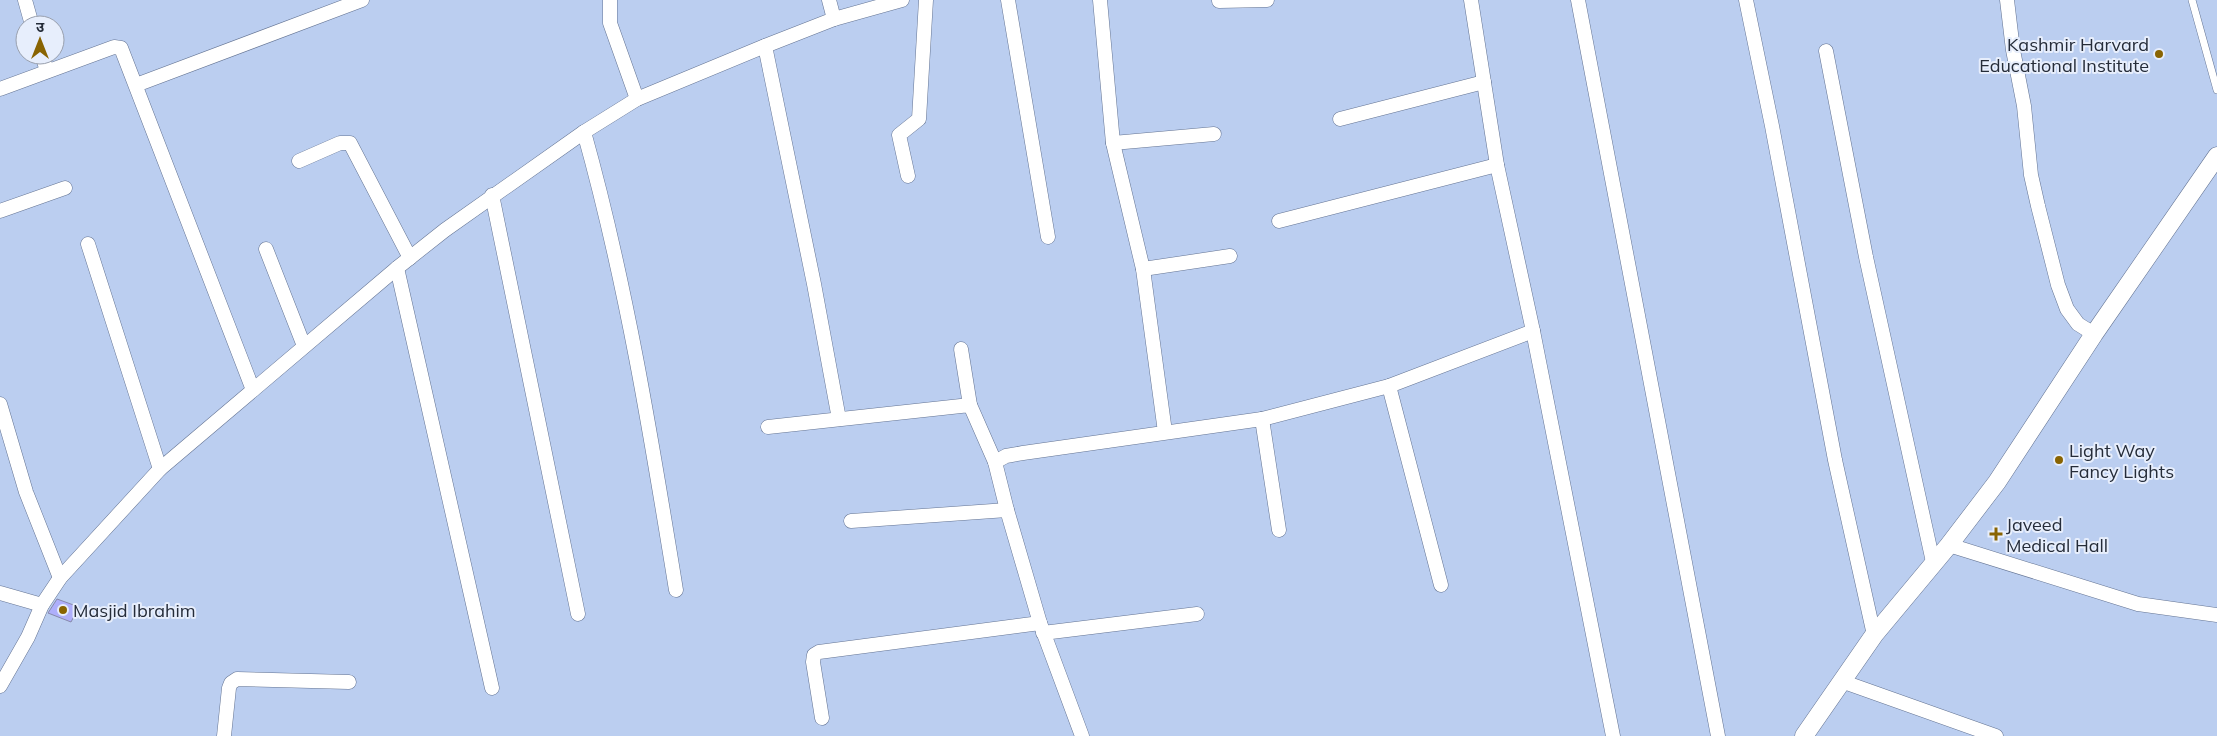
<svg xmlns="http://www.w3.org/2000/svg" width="2217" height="736" viewBox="0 0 2217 736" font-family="Mulish,'Noto Sans Devanagari',sans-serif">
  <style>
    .building { fill: #aeaffb; stroke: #8789ab }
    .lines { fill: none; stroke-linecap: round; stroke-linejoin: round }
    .service-casing { stroke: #647493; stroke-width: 8 }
    .minor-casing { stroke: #647493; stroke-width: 15 }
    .tertiary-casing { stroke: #647493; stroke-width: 19 }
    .service { stroke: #fff; stroke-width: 7 }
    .minor { stroke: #fff; stroke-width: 14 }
    .tertiary { stroke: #fff; stroke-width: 18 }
    .poi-dot { fill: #896402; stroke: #e7eefc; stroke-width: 2 }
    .labels { text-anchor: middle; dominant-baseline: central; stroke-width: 4; stroke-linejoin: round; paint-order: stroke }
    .poi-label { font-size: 18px; fill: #252c39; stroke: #e7eefc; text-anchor: start }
  </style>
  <rect width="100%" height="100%" fill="#bbcef0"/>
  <!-- building -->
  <path class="building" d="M57,599L79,607L71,622L48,613Z"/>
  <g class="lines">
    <!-- service casing -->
    <g class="service-casing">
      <path id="service" d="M2192,0L2217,90"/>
    </g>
    <!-- minor casing -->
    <g class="minor-casing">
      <g id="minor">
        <path d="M25,0L32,25"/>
        <path d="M610,0V23L637,99"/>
        <path d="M829,0L834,19"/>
        <path d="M1008,0L1048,237"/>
        <path d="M1100,0L1113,143L1143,269L1165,432"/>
        <path d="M1471,0L1497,165L1533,331L1613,736"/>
        <path d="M1578,0L1718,736"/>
        <path d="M1746,0L1772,126L1835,460L1874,635"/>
        <path d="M2007,0L2013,50L2024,106L2031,175L2038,206L2058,285L2067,309L2078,324L2094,334"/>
        <path d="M1219,1L1267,0"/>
        <path d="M765,46L814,284L839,419"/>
        <path d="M1826,51L1866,257L1933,562"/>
        <path d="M42,55L47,71"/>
        <path d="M136,85L362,0"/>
        <path d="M0,89L114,47L121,48L253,390"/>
        <path d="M1340,119L1484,82"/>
        <path d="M584,132C626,282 651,436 676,590"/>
        <path d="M1113,143L1214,134"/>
        <path d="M299,161L340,143H350L410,258"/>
        <path d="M908,176L899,135L919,119L926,0"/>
        <path d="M492,195L578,614"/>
        <path d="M0,211L65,188"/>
        <path d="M1279,221L1497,165"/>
        <path d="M88,244L160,469"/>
        <path d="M266,249L304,346"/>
        <path d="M397,268L492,688"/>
        <path d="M1143,269L1230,256"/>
        <path d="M961,349L970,405"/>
        <path d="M1389,386L1441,585"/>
        <path d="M0,404L26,492L60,578"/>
        <path d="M1262,419L1279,530"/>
        <path d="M768,427L970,405L995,462L1007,510L1040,623L1082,736"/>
        <path d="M995,462L1006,456L1023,453L1262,419L1389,386L1533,331"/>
        <path d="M851,521L1007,510"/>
        <path d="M1949,545L2138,604L2217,615"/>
        <path d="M0,593L42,605"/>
        <path d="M1043,633L1197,614"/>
        <path d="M1841,681L1996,736"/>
        <path d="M0,686L28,637L42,605L60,578L160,469L397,268L445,230L584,132L637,99L765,46L834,19L902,0"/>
        <path d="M822,718L813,662L814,655L819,652L1040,623"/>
        <path d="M224,736L229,688L231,683L237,679L349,682"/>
      </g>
    </g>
    <!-- tertiary casing -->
    <g class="tertiary-casing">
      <path id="tertiary" d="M1804,736L1874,635L1949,545L1997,482L2094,334L2217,156"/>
    </g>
    <!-- service -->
    <use href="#service" class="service"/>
    <!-- minor -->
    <use href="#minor" class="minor"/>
    <!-- tertiary -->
    <use href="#tertiary" class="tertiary"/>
  </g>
  <!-- markers -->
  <g class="poi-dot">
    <circle cx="2159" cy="54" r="5"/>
    <circle cx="2059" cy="460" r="5"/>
    <path d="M1993.5 526.5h5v5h5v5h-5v5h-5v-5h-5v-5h5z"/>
    <circle cx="63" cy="610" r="5"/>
  </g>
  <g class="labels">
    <!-- poi labels -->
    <g class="poi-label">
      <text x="2149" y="44" text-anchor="end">Kashmir Harvard<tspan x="2149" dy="21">Educational Institute</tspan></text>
      <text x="2069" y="450">Light Way<tspan x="2069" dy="21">Fancy Lights</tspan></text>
      <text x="2006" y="524">Javeed<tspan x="2006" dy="21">Medical Hall</tspan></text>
      <text x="73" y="610">Masjid Ibrahim</text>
    </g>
  </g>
  <!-- north arrow -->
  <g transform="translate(40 40)"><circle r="24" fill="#e7eefc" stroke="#99a0ae"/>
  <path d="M0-4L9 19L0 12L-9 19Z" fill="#896402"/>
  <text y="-8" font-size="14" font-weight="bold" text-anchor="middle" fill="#252c39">उ</text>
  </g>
</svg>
